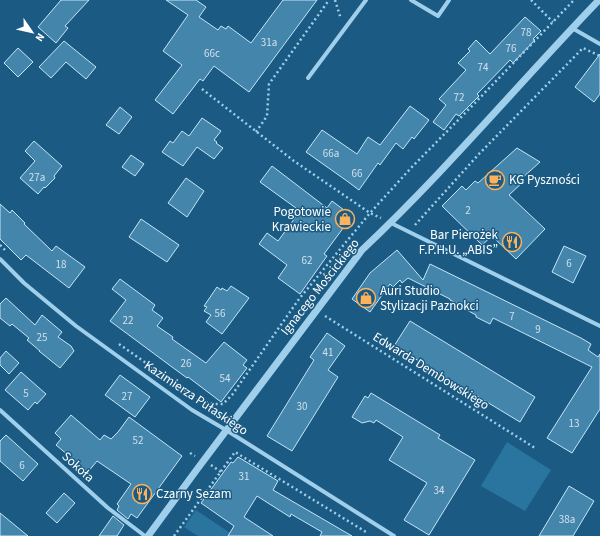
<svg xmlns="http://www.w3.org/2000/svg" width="600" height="536" viewBox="0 0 600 536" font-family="'Source Sans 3',sans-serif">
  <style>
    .green { fill: #2a74a0 }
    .building { fill: #4485ac; stroke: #c5e5f8 }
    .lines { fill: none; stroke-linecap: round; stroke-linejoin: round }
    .path { stroke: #a0cfeb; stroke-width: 2.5; stroke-dasharray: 2 3; stroke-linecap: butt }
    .minor { stroke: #a0cfeb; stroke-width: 4 }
    .tertiary { stroke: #a0cfeb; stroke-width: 7 }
    .labels { text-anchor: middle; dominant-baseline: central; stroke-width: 3; stroke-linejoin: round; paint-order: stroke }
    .number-label { font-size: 11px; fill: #d0e0ea }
    .poi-label { font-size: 13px; fill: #fff; stroke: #1b5b83; text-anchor: start }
    .street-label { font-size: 13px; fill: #fff; stroke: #1b5b83 }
  </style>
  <rect width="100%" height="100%" fill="#1b5b83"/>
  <!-- green -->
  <g class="green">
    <path d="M507,442L551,470L525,511L481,486Z"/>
    <path d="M196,510L230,533L228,536H199L196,535L184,527Z"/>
  </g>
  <!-- building -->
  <g class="building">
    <path d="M61,0H89L65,26L68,28L56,43L38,27Z"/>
    <path d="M166,0H196L206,7L199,17L218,30L221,26L226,29L228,26L251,43L283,0H317L249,92L214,66L203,81L200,79L173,114L155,100L182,65L163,51L188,15Z"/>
    <path d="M525,17L541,31L533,39L535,40L513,63L510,60L477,94L479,96L459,116L456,114L444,130L433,122L446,105L439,99L466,70L458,63L470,51L468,49L476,40L490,54Z"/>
    <path d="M64,41L96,67L86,79L66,62L51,78L39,67Z"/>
    <path d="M18,48L33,62L18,77L4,63Z"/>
    <path d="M600,54V94L594,102L575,87Z"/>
    <path d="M410,106L429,120L414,139L412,137L403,149L396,143L380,165L378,163L359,190L347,181L306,152L322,130L357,154L368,137L380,145Z"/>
    <path d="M120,107L132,117L119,134L106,125Z"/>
    <path d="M202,118L221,131L214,140L217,142L216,143L223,148L214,159L197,147L183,166L162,152L170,141L173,143L182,131L189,136Z"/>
    <path d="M34,141L62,166L54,176L55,178L45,188L44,187L38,194L20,178L35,161L25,151Z"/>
    <path d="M517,148L540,162L521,179L523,182L509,195L545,229L516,259L492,236L482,245L442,206L462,186L466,190L475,181L478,183Z"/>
    <path d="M131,155L144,164L135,176L122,167Z"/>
    <path d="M272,166L327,208L332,201L352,216L324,254L327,256L300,294L278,278L287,265L259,244L267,233L278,241L300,211L260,182Z"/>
    <path d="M186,178L204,191L187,217L168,203Z"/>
    <path d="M0,204L10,213L12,210L25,223L24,224L52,251L56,246L85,267L69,288L26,255L21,260L0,239Z"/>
    <path d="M141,219L179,245L167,262L129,237Z"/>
    <path d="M564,246L586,256L573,283L552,272Z"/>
    <path d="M397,250L423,280L430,264L581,338L591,344L588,350L598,357L600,354V409L572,453L547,438L592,367L493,318L490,324L476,317V315L463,308L464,307L450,300V299L408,278L402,283L400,280L393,287L390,284L370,312L352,299L370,273Z"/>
    <path d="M120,279L155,305L152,310L163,318L157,326L173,337L172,339L206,363L224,342L247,360L243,365L247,368L221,402L188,377L187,378L172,367L110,321L126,300L112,289Z"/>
    <path d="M231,286L249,298L222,334L206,322L211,315L204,311L207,307L204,306L217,287L221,290L222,288L227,291Z"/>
    <path d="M6,298L35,325L42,315L62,332L58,337L71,346L74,351L60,368L39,351H40L27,340L29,338L12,324L10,326L0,318V304Z"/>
    <path d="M410,321L535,397L520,422L394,346Z"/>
    <path d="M327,333L345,346L328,370L338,377L292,451L267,436L314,360L310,357Z"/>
    <path d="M6,351L19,363L9,374L0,365V358Z"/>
    <path d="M21,372L46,394L37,404L35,402L28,410L5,390Z"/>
    <path d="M120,375L150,397L135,417L105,395Z"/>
    <path d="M371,393L440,435L438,438L475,460L429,535L404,520L427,483L389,460L403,437L376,420L374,423L370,421L362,423L352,417L365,396L368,398Z"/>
    <path d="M71,415L100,440L104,435L111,439L118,432L129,417L182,456L137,518L131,514L128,519L117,510L119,506L117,504L131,484L97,461L88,472L56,445L61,439L55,433Z"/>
    <path d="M6,435L38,464L23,481L0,461V441Z"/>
    <path d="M238,457L278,481L273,490L352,536H320L322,532L291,514L290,517L257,496L244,517L273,536H228L234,526L201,503L231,462L233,463Z"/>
    <path d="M569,486L594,501L573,536H539Z"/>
    <path d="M64,493L75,503L57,523L46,513Z"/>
    <path d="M0,513L28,536H0Z"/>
    <path d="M113,516L124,525L117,536H99Z"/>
  </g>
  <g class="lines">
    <!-- path -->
    <g class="path">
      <path d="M335,0L341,19"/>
      <path d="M531,0L553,22"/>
      <path d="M202,89L294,161L370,213L381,218"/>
      <path d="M256,132L267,116L269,84L329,0"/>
      <path d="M415,225L478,155L583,48L600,56"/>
      <path d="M0,245L5,250"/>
      <path d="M325,316L535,448"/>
      <path d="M119,344L200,401L215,404H223L232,395L299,299L370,213L410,169L472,106L574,0"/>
      <path d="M190,453L195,456"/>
      <path d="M211,465L221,472"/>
      <path d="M174,536L235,452L366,532"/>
    </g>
    <!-- minor -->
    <g class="minor">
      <path d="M411,0L438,16L449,0"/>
      <path d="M572,28L600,44"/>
      <path d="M308,78L366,0"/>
      <path d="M391,223L600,326"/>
      <path d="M0,259L24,283L76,326L192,410L226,430L394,536"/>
      <path d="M0,410L108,508L145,536"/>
    </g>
    <!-- tertiary -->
    <path class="tertiary" d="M148,536L198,468L362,250C446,171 519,83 599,0"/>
  </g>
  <!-- icons -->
  <defs>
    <g id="cafe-ring" transform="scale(1)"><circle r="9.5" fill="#1b5b83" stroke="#fcb25c" stroke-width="1.5"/><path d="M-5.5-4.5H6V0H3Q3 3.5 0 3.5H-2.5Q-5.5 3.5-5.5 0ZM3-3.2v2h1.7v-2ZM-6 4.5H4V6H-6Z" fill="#fcb25c"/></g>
    <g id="shop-ring" transform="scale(1)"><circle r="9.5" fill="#1b5b83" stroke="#fcb25c" stroke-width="1.5"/><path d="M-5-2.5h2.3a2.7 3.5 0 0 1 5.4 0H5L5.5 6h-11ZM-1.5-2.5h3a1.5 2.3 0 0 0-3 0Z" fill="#fcb25c"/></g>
    <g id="restaurant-ring" transform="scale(1)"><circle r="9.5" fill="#1b5b83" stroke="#fcb25c" stroke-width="1.5"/><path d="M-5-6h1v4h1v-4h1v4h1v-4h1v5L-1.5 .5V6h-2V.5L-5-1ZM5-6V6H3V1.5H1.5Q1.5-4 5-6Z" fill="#fcb25c"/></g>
  </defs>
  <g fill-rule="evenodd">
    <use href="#cafe-ring" x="495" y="180"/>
    <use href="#shop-ring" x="345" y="219"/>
    <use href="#restaurant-ring" x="512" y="242"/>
    <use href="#shop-ring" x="366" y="298"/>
    <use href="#restaurant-ring" x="142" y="494"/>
  </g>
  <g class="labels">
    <!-- number labels -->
    <g class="number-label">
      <text x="526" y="32">78</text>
      <text x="269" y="42">31a</text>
      <text x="511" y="48">76</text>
      <text x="212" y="53">66c</text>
      <text x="483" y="67">74</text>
      <text x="459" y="97">72</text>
      <text x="331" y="153">66a</text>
      <text x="357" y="173">66</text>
      <text x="37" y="177">27a</text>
      <text x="468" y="210">2</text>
      <text x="307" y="260">62</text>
      <text x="569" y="263">6</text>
      <text x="61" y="264">18</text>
      <text x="220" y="313">56</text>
      <text x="512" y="316">7</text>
      <text x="128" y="320">22</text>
      <text x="538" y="329">9</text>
      <text x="42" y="337">25</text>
      <text x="328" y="352">41</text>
      <text x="186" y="363">26</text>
      <text x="225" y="378">54</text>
      <text x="26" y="393">5</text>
      <text x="127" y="396">27</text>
      <text x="302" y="406">30</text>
      <text x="574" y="423">13</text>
      <text x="138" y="440">52</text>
      <text x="22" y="465">6</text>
      <text x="244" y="476">31</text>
      <text x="439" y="490">34</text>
      <text x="567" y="519">38a</text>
    </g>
    <!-- poi labels -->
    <g class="poi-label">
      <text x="509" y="180">KG Pyszności</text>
      <text x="331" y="212" text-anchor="end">Pogotowie<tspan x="331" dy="15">Krawieckie</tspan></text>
      <text x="498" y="235" text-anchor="end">Bar Pierożek<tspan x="498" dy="15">F.P.H.U. „ABIS”</tspan></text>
      <text x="380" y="291">Auri Studio<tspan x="380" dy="15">Stylizacji Paznokci</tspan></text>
      <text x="156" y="494">Czarny Sezam</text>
    </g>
    <!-- street labels -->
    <g class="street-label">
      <text transform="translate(320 287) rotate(-52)">Ignacego Mościckiego</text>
      <text transform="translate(431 371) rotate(32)">Edwarda Dembowskiego</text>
      <text transform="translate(196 398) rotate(34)">Kazimierza Pułaskiego</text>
      <text transform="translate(78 467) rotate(42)">Sokoła</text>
    </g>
  </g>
  <!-- north arrow -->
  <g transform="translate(32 32) rotate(124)" stroke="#1b5b83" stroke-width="3" paint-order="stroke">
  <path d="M0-3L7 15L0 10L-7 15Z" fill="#ffffff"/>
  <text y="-6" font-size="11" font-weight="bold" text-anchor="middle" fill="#ffffff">N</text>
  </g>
</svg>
